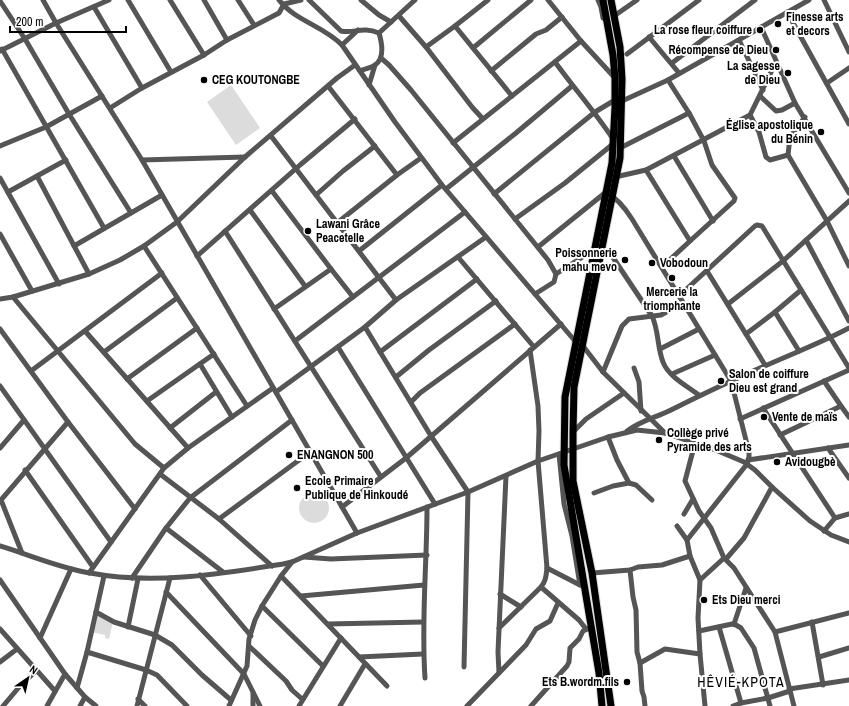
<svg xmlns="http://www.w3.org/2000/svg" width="849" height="706" viewBox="0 0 849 706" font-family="'Archivo Narrow',sans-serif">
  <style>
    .green { fill: #dcdcdc }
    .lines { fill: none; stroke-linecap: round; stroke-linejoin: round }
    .major-casing { stroke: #dbdbdb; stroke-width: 9 }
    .minor { stroke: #555; stroke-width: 5 }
    .major { stroke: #000; stroke-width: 7 }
    .poi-dot { fill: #000; stroke: #fff; stroke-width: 1.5 }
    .labels { text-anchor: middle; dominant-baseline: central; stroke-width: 4; stroke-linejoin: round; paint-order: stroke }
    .poi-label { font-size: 12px; font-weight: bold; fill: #000; stroke: #fff; text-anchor: start }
    .quarter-label { font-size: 14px; letter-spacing: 1px; fill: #000; stroke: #fff }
  </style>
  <rect width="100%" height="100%" fill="#fff"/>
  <!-- green -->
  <g class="green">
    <path d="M231,85L260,128L236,145L207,102Z"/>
    <circle cx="314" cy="508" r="15"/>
    <path d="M98,613L113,622L109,639L105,638V635L91,632Z"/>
  </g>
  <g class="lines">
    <!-- major casing -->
    <g class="major-casing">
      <g id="major">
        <path d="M602,706L599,673L564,465L565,397L612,163L615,107V78L613,55L603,0"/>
        <path d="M611,706L592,573L573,481V432L574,387L620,158L622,79L620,47L611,0"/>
      </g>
    </g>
    <!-- minor -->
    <g class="minor">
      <path d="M43,0L56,23L142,160L357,533"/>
      <path d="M128,0L171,72"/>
      <path d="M170,0L204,55"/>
      <path d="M204,0L227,40"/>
      <path d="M238,0L254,25"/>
      <path d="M279,0C295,21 324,26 342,45L395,122L442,185L575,341"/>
      <path d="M309,0L341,31C354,34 362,26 379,33C382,43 385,58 375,65C371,68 364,69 360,71"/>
      <path d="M361,0L379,15L391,22"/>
      <path d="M548,0L581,41L615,78"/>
      <path d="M598,0L601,7L603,18"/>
      <path d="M824,0L849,52"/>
      <path d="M0,1L25,39L69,114L131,213"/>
      <path d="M94,7L142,88"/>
      <path d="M787,12L849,124"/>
      <path d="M399,16L426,47L472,107L483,119"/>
      <path d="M614,16L637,0"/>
      <path d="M455,26L512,96"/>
      <path d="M761,27L795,103L849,193"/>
      <path d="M379,33L415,0"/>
      <path d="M649,37L679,73"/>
      <path d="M739,40L763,90"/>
      <path d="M342,45L358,30"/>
      <path d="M426,47L455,26L488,0"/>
      <path d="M473,48L531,0"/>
      <path d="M2,49L104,228"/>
      <path d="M0,51L56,23L109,0"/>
      <path d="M627,54L699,0"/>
      <path d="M381,58L389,65L411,90L548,260L556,274L554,282L535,294"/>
      <path d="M555,62C574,88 595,112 613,139"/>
      <path d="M672,63L755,0"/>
      <path d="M491,71L536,34L546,30L562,17"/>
      <path d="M668,80L689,113L704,141L712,165L735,198L734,201L690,241"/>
      <path d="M827,83L849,68"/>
      <path d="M369,85L375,65"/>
      <path d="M328,86L397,175"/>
      <path d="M760,96L776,111L782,110L795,103"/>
      <path d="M622,101L668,80L809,0"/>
      <path d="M110,108L142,88L204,55L227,40L279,13L284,4L301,0"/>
      <path d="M750,115L759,132L766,157L770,160L788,155"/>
      <path d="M805,117L790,137L788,155L827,221L849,266"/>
      <path d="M271,136L396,300"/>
      <path d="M453,143L581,41"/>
      <path d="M0,146L46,127L102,96"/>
      <path d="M620,148L689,113"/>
      <path d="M674,156L713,221"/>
      <path d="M142,160L245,157"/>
      <path d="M646,170L690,241L662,267"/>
      <path d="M37,176L89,274"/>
      <path d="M615,177L646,170L750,115L776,62"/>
      <path d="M0,178L59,284"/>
      <path d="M446,189L516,133L572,86"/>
      <path d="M272,191L331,269L353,297"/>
      <path d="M8,192L66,160"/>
      <path d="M494,194L595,112L615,100"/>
      <path d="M316,195L343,171L375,146"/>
      <path d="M250,210L305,286"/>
      <path d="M515,219L565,183L613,144"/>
      <path d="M337,223L397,175L421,158"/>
      <path d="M225,231L381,477"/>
      <path d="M0,234L32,291"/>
      <path d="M806,240L849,321"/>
      <path d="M74,246L162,195"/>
      <path d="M144,246L247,406"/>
      <path d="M538,247L606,192C617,198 625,208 632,219L731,381L749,452V457L747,464L687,540"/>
      <path d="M602,250L612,256L652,316C659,331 657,347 663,362C668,376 687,386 699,395"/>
      <path d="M359,251L442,185"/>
      <path d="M197,256L300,165L355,119"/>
      <path d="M458,257L534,347"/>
      <path d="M707,271L765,365"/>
      <path d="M556,274L595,249"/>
      <path d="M679,296L755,226L757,225L762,226L849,368"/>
      <path d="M13,297L135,444L164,468"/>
      <path d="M0,299L13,297L89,274L120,260L144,246L177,222L245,157L337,78L355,65"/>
      <path d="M728,304L783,261L849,201"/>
      <path d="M274,309L331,269"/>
      <path d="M775,312L799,351"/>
      <path d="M365,327L431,436L468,492L464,667"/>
      <path d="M0,329L68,422L135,509"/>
      <path d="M85,331L188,448"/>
      <path d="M746,334L775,312L801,290"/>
      <path d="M295,341L465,212"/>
      <path d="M583,346L603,372L665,433"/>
      <path d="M338,347L435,504"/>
      <path d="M660,349L699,329"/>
      <path d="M104,352L177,298"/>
      <path d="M380,352L477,279"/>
      <path d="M200,364L232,417"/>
      <path d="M634,368L639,382L641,411"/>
      <path d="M31,371L162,273"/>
      <path d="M603,372L622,326L629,319L661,315L683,303"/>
      <path d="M672,374L715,355"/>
      <path d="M396,377L429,350L496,301"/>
      <path d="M127,379L197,328"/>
      <path d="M824,381L841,406L849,417"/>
      <path d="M0,386L111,542"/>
      <path d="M276,392L365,327L396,300L486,237"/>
      <path d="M147,401L214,354"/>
      <path d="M411,402L420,393L515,324"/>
      <path d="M763,408L835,518"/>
      <path d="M740,419L849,370"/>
      <path d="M170,428L216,392"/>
      <path d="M627,431C642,420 655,418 671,410C705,393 739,377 774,362C799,351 825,341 849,328"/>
      <path d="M573,432L586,419L624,393"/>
      <path d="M780,435L841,406"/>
      <path d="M695,443L685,481L699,511L711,528L724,558L734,568L775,632L794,706"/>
      <path d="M0,448L24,420"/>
      <path d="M828,448L849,478"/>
      <path d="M559,454L564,504L572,536L580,585"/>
      <path d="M748,460L849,445"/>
      <path d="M25,470L93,567"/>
      <path d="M160,474L219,519L272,566"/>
      <path d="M629,483L636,485L652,500"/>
      <path d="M594,493L613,486L629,483L617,460L608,437"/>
      <path d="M1,500L22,553"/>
      <path d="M0,501L68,422"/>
      <path d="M342,507L406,458L561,324"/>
      <path d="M684,514L693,499"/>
      <path d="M219,519L310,452"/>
      <path d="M677,526L687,540L690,556L700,580L698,618L700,654L705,706"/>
      <path d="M166,528L223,572"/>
      <path d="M824,531L835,518L849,514"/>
      <path d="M0,546C30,555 59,568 90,573C154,585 219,574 283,564L292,562L357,533L468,492L538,461L608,437L637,430L665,433L718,451L744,462L755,470L772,487L810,521L831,535L849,542"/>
      <path d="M304,557L331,559L427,555"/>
      <path d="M726,559L744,538L772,487"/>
      <path d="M547,568L580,585"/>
      <path d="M630,570L633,597L636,610L637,652L640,663L642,691L644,697L645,706"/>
      <path d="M89,573L164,468L188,448L273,388"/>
      <path d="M592,573L630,570L638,567L662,565L690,556"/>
      <path d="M200,575L251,636"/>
      <path d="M281,576L387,686"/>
      <path d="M132,578L166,528L190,498L292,420"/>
      <path d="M0,580L65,674L85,697L96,706"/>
      <path d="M700,580L724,558"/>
      <path d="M541,587L579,620L586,629"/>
      <path d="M166,592L244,674L260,706"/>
      <path d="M500,594L521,607"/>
      <path d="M301,596L424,585"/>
      <path d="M262,606L323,666"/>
      <path d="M96,612L114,622L155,635L172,645L202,675L231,700"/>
      <path d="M812,622L823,685"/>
      <path d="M328,624L423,622"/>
      <path d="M734,624L746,588"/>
      <path d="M128,627L138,579"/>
      <path d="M719,627L741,703"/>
      <path d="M499,628L541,587C546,581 546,576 547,568L538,461L539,431L538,406L530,350"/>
      <path d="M0,629L55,691"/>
      <path d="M699,631L732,624L736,625L741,628L754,648L770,706"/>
      <path d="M775,632L849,613"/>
      <path d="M40,638L71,569"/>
      <path d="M250,647L286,681L292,690L302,699"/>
      <path d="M87,652L146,670L157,675L187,706"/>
      <path d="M359,657L423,654"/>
      <path d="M819,657L849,648"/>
      <path d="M0,662L17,649"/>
      <path d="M640,663L665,649L700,654"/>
      <path d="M499,673L498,652L506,476"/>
      <path d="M425,678C421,621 427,564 427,507"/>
      <path d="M77,688L87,652L104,576"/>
      <path d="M789,689L849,680"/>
      <path d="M138,699L145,706"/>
      <path d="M3,706L20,686L36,671"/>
      <path d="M47,706L65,674"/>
      <path d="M80,706L85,697"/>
      <path d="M137,706L170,578"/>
      <path d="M229,706L247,666L249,639L255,620L262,606L281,576L292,562"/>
      <path d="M253,706V693"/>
      <path d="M299,706L341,638"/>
      <path d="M340,706L365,664"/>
      <path d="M467,706L526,645L536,629L550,621L558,603"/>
      <path d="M531,706L567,666L569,662L570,648L579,639L583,631L592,627"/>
      <path d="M733,706L741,703L768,698L790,691"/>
    </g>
    <!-- major -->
    <use href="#major" class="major"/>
  </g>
  <!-- markers -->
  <g class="poi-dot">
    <circle cx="778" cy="24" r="4"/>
    <circle cx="760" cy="30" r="4"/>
    <circle cx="776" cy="50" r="4"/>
    <circle cx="788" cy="73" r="4"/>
    <circle cx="204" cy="80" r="4"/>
    <circle cx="821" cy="132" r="4"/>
    <circle cx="308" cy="231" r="4"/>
    <circle cx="625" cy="260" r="4"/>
    <circle cx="652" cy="263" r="4"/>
    <circle cx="672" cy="278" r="4"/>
    <circle cx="721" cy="381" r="4"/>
    <circle cx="764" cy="417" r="4"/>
    <circle cx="659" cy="440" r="4"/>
    <circle cx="289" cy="455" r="4"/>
    <circle cx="777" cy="462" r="4"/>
    <circle cx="297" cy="488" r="4"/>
    <circle cx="704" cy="600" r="4"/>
    <circle cx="627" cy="682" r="4"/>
  </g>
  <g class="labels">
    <!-- poi labels -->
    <g class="poi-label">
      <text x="786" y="17">Finesse arts<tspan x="786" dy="14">et decors</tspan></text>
      <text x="752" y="30" text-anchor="end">La rose fleur coiffure</text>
      <text x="768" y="50" text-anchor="end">Récompense de Dieu</text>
      <text x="780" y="66" text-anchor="end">La sagesse<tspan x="780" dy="14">de Dieu</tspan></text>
      <text x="212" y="80">CEG KOUTONGBE</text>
      <text x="813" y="125" text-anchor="end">Église apostolique<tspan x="813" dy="14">du Bénin</tspan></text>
      <text x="316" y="224">Lawani Grâce<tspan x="316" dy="14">Peacetelle</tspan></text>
      <text x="617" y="253" text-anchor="end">Poissonnerie<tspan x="617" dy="14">mahu mevo</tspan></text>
      <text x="660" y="263">Vobodoun</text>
      <text x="672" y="292" text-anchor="middle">Mercerie la<tspan x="672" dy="14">triomphante</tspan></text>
      <text x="729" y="374">Salon de coiffure<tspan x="729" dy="14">Dieu est grand</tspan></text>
      <text x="772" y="417">Vente de maïs</text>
      <text x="667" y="433">Collège privé<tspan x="667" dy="14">Pyramide des arts</tspan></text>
      <text x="297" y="455">ENANGNON 500</text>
      <text x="785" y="462">Avidougbè</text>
      <text x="305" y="481">Ecole Primaire<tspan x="305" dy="14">Publique de Hinkoudé</tspan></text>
      <text x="712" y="600">Ets Dieu merci</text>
      <text x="619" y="682" text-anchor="end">Ets B.wordm.fils</text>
    </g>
    <!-- quarter labels -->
    <g class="quarter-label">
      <text x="741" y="682">HÊVIÉ-KPOTA</text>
    </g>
  </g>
  <!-- north arrow -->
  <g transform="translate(28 678) rotate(34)" stroke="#ffffff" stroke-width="3" paint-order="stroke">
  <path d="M0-3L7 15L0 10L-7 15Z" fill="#000000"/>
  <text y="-6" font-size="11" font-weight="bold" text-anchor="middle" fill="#000000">N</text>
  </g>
  <!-- scale -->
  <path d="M10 26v6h116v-6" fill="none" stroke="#000000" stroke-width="2"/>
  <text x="16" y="26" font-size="12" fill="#000000" stroke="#ffffff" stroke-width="3" paint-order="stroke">200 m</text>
</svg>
